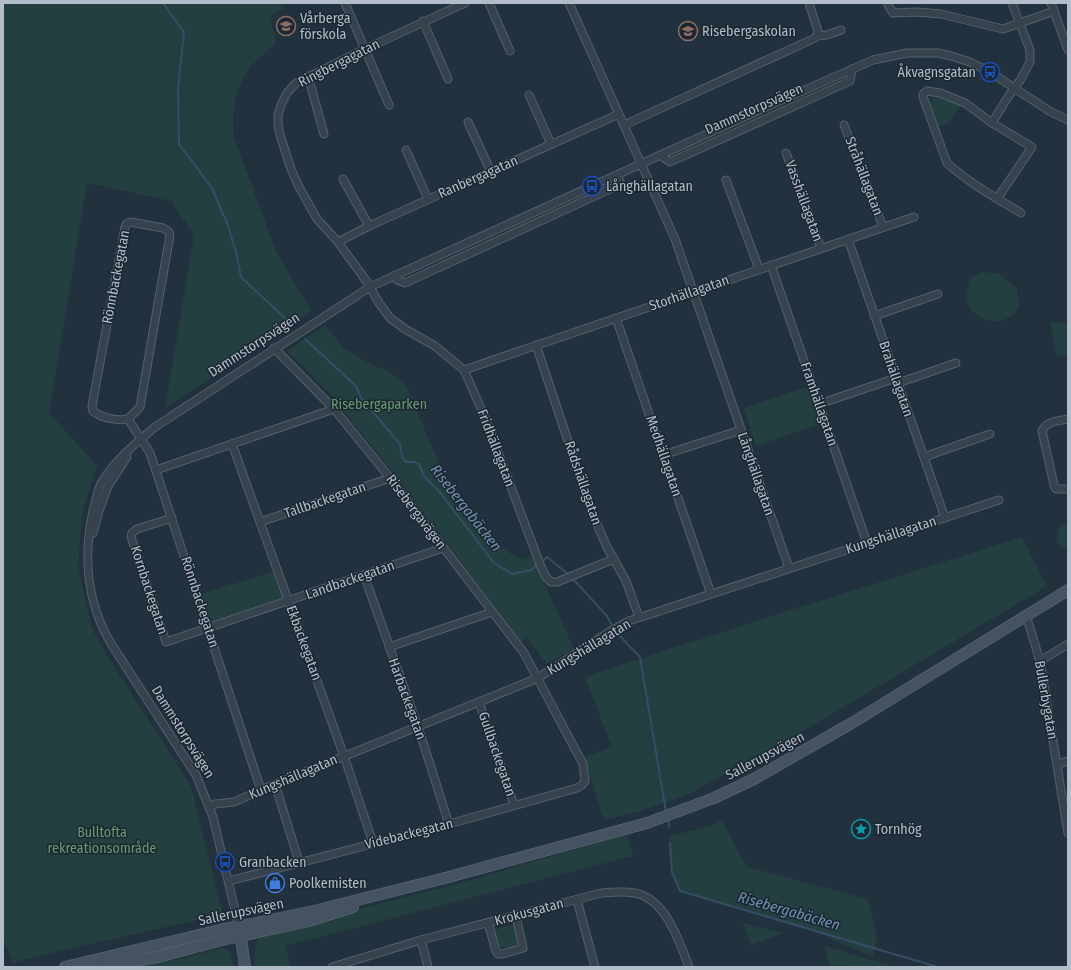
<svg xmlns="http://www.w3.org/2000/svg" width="1071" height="970" viewBox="0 0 1071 970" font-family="'Fira Sans Condensed',sans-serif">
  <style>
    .green { fill: #243f3f }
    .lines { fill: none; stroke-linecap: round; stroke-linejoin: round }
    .stream { stroke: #354e66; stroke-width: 2 }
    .street-casing { stroke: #54606c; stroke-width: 9 }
    .secondary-casing { stroke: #54606c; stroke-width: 12 }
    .street { stroke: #36424e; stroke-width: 7 }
    .secondary { stroke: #445261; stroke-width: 10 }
    .labels { text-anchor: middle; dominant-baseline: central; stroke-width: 3; stroke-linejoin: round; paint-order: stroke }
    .poi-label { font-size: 14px; fill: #b2bdc9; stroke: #1c2733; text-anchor: start }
    .street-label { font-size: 14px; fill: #b2bdc9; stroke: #1c2733 }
    .park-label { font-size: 14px; fill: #689c6f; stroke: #1c2733 }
    .water-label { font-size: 15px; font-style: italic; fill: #7091ae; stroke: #1c2733 }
  </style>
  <rect width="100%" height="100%" fill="#22313e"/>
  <!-- green -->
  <g class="green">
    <path d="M3,3H279L284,8L270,16L276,43C267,52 254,61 247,72C234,91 232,115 234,137L277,254L311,310L308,314L165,408L194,235L171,201L87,183L49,413L97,466L82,514L78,568L91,624L94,632L106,654L191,786L223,914L13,962L3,939Z"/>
    <path d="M937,96L961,104L949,123L937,127L929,104Z"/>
    <path d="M984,272L1000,274L1017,289L1019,308C1016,311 1013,315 1010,317C996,326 973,319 968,303C965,296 969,285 970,278Z"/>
    <path d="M1050,322L1068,324V355L1057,356Z"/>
    <path d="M325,326L344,348L365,361L391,373L406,385L443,473L503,549L521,559L532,556L574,649L547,664L527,638L521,642L403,485L330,394L287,351Z"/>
    <path d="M813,385L826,422L756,446L744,408Z"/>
    <path d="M1068,523V547H1063L1057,541V533L1060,526Z"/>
    <path d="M1022,537L1047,586L827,717L689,794L641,811L604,820L584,757L612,747L585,677C730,628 876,584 1022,537Z"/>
    <path d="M275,571L284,598L211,623L201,594Z"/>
    <path d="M722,820L741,857L748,867L865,898L869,901L877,938L873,957L809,929L680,891L672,872L670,836L714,825Z"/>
    <path d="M627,834L633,856L285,946L291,967H255V951L258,937H263L300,928L309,924L344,913L457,884Z"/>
    <path d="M743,923L783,933L751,945Z"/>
    <path d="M514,924C516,928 519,935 519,939C519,947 502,949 497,946L493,930Z"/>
    <path d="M824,946L896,967H845L843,965L831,967Z"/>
    <path d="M224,947L231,953L234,967H112L181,959Z"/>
  </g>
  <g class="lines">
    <!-- stream -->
    <g class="stream">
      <path d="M163,3L184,32L178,89L179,144L212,188L227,223L236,252L241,277L292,325"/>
      <path d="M305,339L356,386L361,398L400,444L402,457L406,462H414L419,464L424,476L439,491L494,563L512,574L531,570L538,564"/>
      <path d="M542,562L547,557L569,575"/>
      <path d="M572,578L607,616L615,631L640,657L666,812"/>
      <path d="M668,818L669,827"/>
      <path d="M670,843L672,872L680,891L938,967"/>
    </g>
    <!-- street casing -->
    <g class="street-casing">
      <g id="street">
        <path d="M345,3L389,105"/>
        <path d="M465,3L365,49L296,83L287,93L281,105L278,115V124L280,135L291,169L299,187L317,219L338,242L367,282L379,303L390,318L405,329L435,346L464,370L484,415L541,567L546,577L551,582H557L614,559"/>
        <path d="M489,3L510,51"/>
        <path d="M569,3L675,239L789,568"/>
        <path d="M809,3L818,31L817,36"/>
        <path d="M887,3L893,13L916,12L941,14L1003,29L1054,11"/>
        <path d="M1051,3L1068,50"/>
        <path d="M423,21L448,79"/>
        <path d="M308,76L324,134"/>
        <path d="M529,95L551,144"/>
        <path d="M468,122L491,172"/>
        <path d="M992,123L1008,97L1021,79L1030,62V50L1012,3"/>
        <path d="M624,125L813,39L817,36L827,35L841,30"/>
        <path d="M844,125L883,227"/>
        <path d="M406,150L428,199"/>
        <path d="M786,153L821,248"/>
        <path d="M660,155L670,162L850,81L852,69"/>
        <path d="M343,179L369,226"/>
        <path d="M726,180L759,269"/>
        <path d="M997,199L1032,147L992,123L965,103L940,93L927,91L923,94V97L947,163C969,183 996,198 1021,213"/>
        <path d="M848,239L945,518"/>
        <path d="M338,242L369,226L619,114"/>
        <path d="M771,265L867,543"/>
        <path d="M395,275L397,280L405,283L621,184L617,175"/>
        <path d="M874,316L938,294"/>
        <path d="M616,318L711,594"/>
        <path d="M536,345L591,510L606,545L626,581L639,617"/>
        <path d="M464,370L914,217"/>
        <path d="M898,383L956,363"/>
        <path d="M819,404L896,378"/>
        <path d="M128,419C118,421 101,418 93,411L92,406L125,227L127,223L131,222L163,228L168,231L170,235L140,407L128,419L150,453L261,790"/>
        <path d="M1068,419C1058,421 1046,421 1042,431L1054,485L1056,489H1068"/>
        <path d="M232,444L344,756L373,843"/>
        <path d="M663,455L741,430"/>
        <path d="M924,457L990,434"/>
        <path d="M156,470L334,409"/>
        <path d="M172,518L137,529L132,533L131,537L166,642L443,548"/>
        <path d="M260,522L390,478"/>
        <path d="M93,533L99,511L108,486L127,457"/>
        <path d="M364,575L418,727L449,824"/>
        <path d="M1026,615L1040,661L1068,833"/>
        <path d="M389,647L492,612"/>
        <path d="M1040,661L1068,644"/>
        <path d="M479,702L514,805"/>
        <path d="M1058,764L1068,761"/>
        <path d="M275,784L299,862"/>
        <path d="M209,807L215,804L234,802L261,790L538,678L609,632L629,621L999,500"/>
        <path d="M229,881L449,824L577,788L582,785L585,781L583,764L524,653L390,478L334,409L274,348"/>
        <path d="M577,900L595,967"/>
        <path d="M488,923L496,951L498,954H502L523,948L516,916"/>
        <path d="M239,927L213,817L196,775L110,642C87,602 83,556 93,511C96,502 97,490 102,482C115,460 136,443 155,427L370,287L764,108L873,60L907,53H938L951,56L970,62L990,72L1051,112L1068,120"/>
        <path d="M421,940L428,967"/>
        <path d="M332,967L421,940L601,893C612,892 624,891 635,893C666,899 679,941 689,967"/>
      </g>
    </g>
    <!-- secondary casing -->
    <g class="secondary-casing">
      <g id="secondary">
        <path d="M240,931L245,967"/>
        <path d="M65,967L224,929L252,924L318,910L445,878L647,823L714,798L754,779L852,723L1068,590"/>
        <path d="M97,967L158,957L226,939L309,921L353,907"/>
      </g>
    </g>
    <!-- street -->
    <use href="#street" class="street"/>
    <!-- secondary -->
    <use href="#secondary" class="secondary"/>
  </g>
  <!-- icons -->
  <defs>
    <g id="school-ring" transform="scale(1)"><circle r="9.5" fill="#1c2733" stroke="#8d6e63" stroke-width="1.5"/><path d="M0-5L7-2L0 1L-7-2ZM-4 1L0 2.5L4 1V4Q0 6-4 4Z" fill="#8d6e63"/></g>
    <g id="bus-ring" transform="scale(1)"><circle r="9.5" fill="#1c2733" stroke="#1a4fb4" stroke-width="1.5"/><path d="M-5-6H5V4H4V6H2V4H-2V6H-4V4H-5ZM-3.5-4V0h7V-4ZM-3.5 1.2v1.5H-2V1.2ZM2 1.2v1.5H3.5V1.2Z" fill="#1a4fb4"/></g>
    <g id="sight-ring" transform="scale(1)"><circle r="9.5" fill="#1c2733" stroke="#0f9aa8" stroke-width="1.5"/><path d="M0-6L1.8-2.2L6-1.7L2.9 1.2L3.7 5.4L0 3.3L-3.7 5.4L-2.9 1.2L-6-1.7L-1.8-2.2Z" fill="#0f9aa8"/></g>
    <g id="shop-ring" transform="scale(1)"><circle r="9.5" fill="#1c2733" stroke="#3f7fe0" stroke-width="1.5"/><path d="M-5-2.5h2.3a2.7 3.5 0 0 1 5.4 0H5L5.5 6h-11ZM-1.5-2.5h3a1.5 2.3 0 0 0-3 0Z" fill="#3f7fe0"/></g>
  </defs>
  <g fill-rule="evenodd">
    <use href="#school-ring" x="286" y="26"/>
    <use href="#school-ring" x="688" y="31"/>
    <use href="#bus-ring" x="990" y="72"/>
    <use href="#bus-ring" x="592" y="186"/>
    <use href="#sight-ring" x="861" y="829"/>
    <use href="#bus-ring" x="225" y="862"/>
    <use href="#shop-ring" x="275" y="883"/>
  </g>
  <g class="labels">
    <!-- poi labels -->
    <g class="poi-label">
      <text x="300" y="18">Vårberga<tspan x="300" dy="16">förskola</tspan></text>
      <text x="702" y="31">Risebergaskolan</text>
      <text x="976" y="72" text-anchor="end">Åkvagnsgatan</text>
      <text x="606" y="186">Långhällagatan</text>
      <text x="875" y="829">Tornhög</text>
      <text x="239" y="862">Granbacken</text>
      <text x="289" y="883">Poolkemisten</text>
    </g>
    <!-- street labels -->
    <g class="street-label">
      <text transform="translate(339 63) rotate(-27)">Ringbergagatan</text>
      <text transform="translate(754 109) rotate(-24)">Dammstorpsvägen</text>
      <text transform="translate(864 176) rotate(69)">Stråhällagatan</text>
      <text transform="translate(478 177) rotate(-24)">Ranbergagatan</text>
      <text transform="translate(804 201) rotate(70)">Vasshällagatan</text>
      <text transform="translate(116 277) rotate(-79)">Rönnbackegatan</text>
      <text transform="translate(689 293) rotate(-19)">Storhällagatan</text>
      <text transform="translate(254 345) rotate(-33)">Dammstorpsvägen</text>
      <text transform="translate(896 379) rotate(71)">Brahällagatan</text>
      <text transform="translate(819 404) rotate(71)">Framhällagatan</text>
      <text transform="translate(496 448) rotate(69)">Fridhällagatan</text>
      <text transform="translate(664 456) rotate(71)">Medhällagatan</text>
      <text transform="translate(756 474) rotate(71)">Långhällagatan</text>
      <text transform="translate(583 483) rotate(71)">Rådshällagatan</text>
      <text transform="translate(325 500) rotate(-19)">Tallbackegatan</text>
      <text transform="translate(416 512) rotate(53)">Risebergavägen</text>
      <text transform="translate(891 535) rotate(-18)">Kungshällagatan</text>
      <text transform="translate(350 580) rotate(-19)">Landbackegatan</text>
      <text transform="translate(149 590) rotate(72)">Kornbackegatan</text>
      <text transform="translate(200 602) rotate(72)">Rönnbackegatan</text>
      <text transform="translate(304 643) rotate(70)">Ekbackegatan</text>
      <text transform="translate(589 647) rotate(-31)">Kungshällagatan</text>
      <text transform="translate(407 699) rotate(70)">Harbackegatan</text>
      <text transform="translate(1046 700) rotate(80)">Bullerbygatan</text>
      <text transform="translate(183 732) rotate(58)">Dammstorpsvägen</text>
      <text transform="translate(497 754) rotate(71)">Gullbackegatan</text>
      <text transform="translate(765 756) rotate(-28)">Sallerupsvägen</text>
      <text transform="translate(293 777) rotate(-23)">Kungshällagatan</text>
      <text transform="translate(409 834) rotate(-14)">Videbackegatan</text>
      <text transform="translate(241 912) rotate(-12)">Sallerupsvägen</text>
      <text transform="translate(529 912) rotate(-15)">Krokusgatan</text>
    </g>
    <!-- park labels -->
    <g class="park-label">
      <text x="379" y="404">Risebergaparken</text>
      <text x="102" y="832">Bulltofta<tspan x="102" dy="16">rekreationsområde</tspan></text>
    </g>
    <!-- water labels -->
    <g class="water-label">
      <text transform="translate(466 508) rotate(52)">Risebergabäcken</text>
      <text transform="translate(789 911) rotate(16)">Risebergabäcken</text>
    </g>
  </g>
  <!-- border -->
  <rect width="1071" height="970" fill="none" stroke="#b2bdc9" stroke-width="8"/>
</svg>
